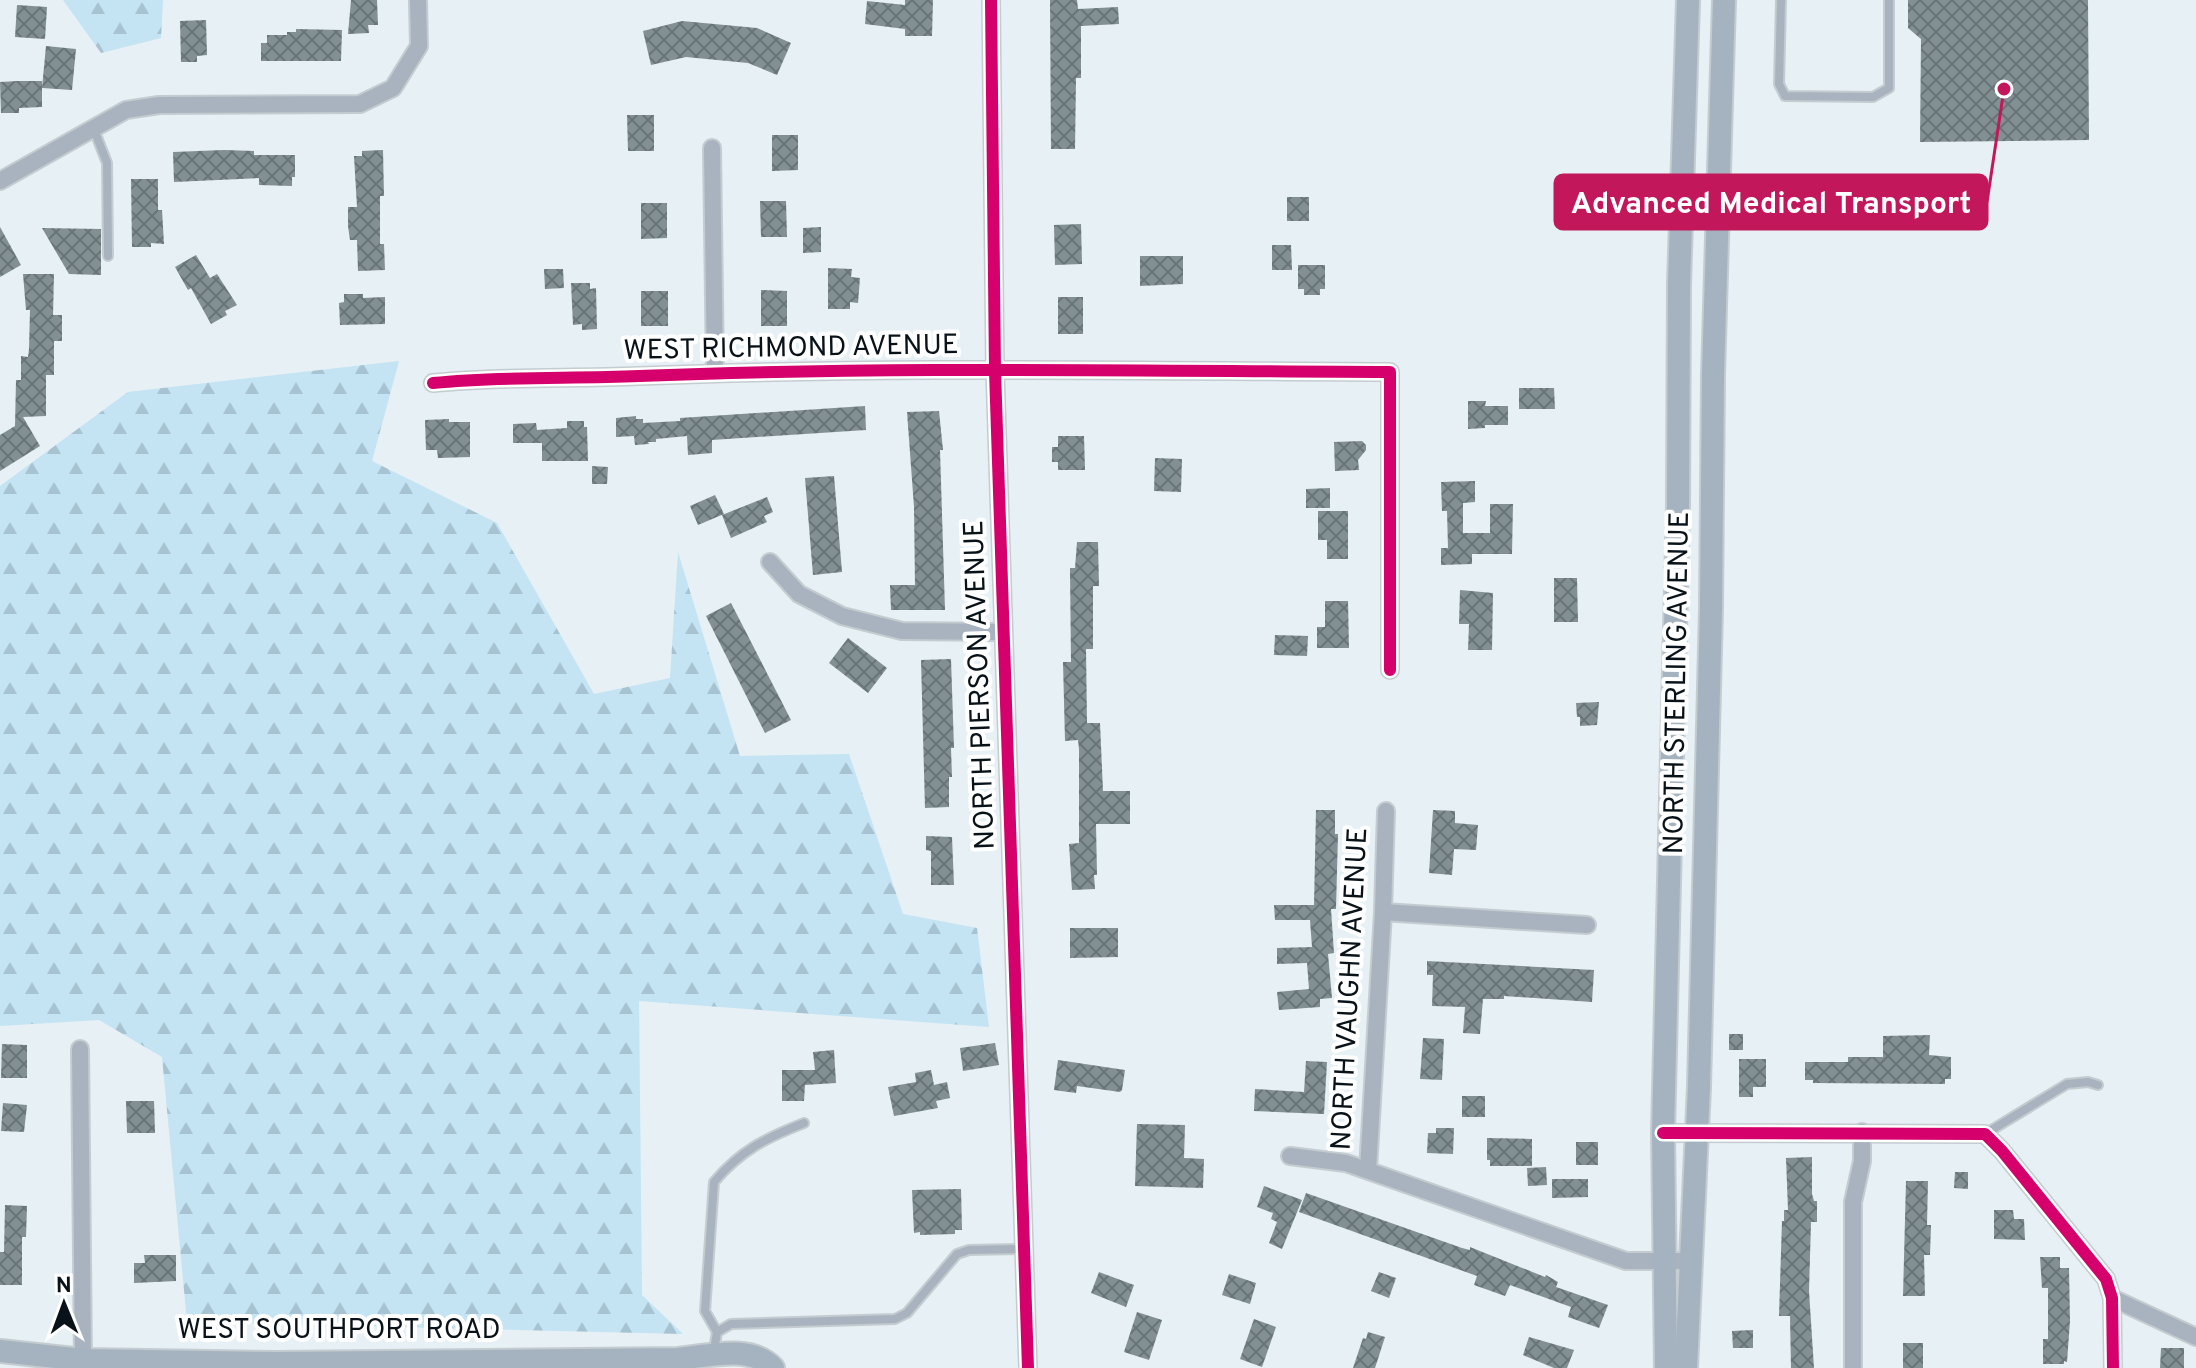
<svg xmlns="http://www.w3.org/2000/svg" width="2196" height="1368" viewBox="0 0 2196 1368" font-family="Overpass,sans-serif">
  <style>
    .forest { fill: url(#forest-firs) }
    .building { fill: url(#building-cross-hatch) }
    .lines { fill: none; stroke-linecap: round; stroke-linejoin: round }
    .lane-casing { stroke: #c4ccd0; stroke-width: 12 }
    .street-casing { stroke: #c4ccd0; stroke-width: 20 }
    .secondary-casing { stroke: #c4ccd0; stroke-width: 26 }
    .lane { stroke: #a8b3bf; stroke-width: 8 }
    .street { stroke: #a8b3bf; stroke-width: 16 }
    .secondary { stroke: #a5b2bf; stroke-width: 22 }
    .cycleway-casing { stroke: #fff; stroke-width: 17 }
    .cycleway { stroke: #d6006c; stroke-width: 12 }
    .labels { text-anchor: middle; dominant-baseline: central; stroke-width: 8; stroke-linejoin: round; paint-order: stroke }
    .street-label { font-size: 28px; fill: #081218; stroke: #fff }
    .leader { fill: none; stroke: #c2185b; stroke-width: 3 }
    .callout-dot { fill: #c2185b; stroke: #fff; stroke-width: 3 }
    .callout { fill: #c2185b; stroke: #c2185b; stroke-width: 3 }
    .callout-label { font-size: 30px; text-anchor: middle; font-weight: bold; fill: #fff }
  </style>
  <defs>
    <pattern id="forest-firs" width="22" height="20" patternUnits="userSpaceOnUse" patternTransform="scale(2)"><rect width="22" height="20" fill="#c4e3f3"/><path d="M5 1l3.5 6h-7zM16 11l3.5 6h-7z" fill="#a7c2d0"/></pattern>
    <pattern id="building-cross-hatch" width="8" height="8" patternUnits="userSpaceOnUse" patternTransform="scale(2)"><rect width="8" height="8" fill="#829094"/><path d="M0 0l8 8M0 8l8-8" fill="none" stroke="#687478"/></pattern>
  </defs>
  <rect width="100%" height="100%" fill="#e6f0f5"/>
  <!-- forest -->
  <g class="forest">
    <path d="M63,0H163L161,38L101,53Z"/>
    <path d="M399,361L372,461L497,523L594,694L670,678L678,552L740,756L849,754L903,914L977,928L989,1027L639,1001L642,1295L683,1334L187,1322L162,1057L99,1020L0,1026V486L128,392Z"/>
  </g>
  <!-- building -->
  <g class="building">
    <path d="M351,0H377L378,25H368L369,33L348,34Z"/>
    <path d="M905,0H933L932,36H905V29L865,24L867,1L905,5Z"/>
    <path d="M1050,0H1077L1078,9L1118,7L1119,24L1081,26V78H1076L1075,149H1051Z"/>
    <path d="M1908,0H2088L2089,140L1920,142L1921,39L1908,28Z"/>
    <path d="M17,5L47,7L45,39L15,37Z"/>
    <path d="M206,20L207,55L197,56V62H181L180,21Z"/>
    <path d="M682,21L757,28L791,43L777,75L748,63L686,57L651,65L643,31Z"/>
    <path d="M296,29L342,30L341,61H261V43H267V35H287V32H296Z"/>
    <path d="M46,46L76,49L72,90L42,88Z"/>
    <path d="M17,81H42V107L19,108V113H1L0,82Z"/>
    <path d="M627,115H654V151H628Z"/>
    <path d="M772,135H798V170L772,171Z"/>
    <path d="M224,150L254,151V155H295V177H292V186L259,185V178L174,182L173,152Z"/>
    <path d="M383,150L384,196H380V244H384L385,270L358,271L357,240H350L348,226V207H357L354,156H362V151Z"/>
    <path d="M131,179H158V210H162L164,244L151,243V247H132Z"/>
    <rect x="1287" y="197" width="22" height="24"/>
    <path d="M760,201H786L787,237H761Z"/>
    <path d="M641,203H667V238L641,239Z"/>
    <path d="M1081,224L1082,264L1055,265L1054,225Z"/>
    <path d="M0,227L21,265L0,277Z"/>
    <path d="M821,227V252L803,253V228Z"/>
    <path d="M42,228L101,229V275L69,274Z"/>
    <path d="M1272,245H1291L1292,270H1272Z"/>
    <path d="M196,255L210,278L217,274L237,305L225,311L227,315L211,324L191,288L188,290L175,267Z"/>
    <path d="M1140,256H1183V284L1140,286Z"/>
    <path d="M1298,265H1325V289H1320V295H1304V289H1298Z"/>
    <path d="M828,268L852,269L851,277L860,278L858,303L850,302V309H828Z"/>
    <path d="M544,269H563L564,288L545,289Z"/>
    <path d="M23,274H54L53,315H62V341H54V375H46V416L23,417L40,446L0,471V435L15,426L16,380H21V356L28,357L29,349L30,310H26Z"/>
    <path d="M571,283H590V289L596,288L597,329L582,330V324L573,325Z"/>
    <path d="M761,290L787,291V326H761Z"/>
    <rect x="641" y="291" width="27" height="35"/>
    <path d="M344,294H363V298L385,297V324L340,325L339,303L344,302Z"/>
    <rect x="1058" y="297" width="25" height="37"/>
    <path d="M1519,388H1554L1555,409H1519Z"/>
    <path d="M1468,401H1486L1485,406H1508V425H1485V428L1468,429Z"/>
    <path d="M865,406L866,430L712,440V453L688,455L687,436L656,439V442H648L649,444L635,445L634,436L616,437V418L636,416V419H643V423L680,421V418Z"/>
    <path d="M939,411L943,450H940L945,610H891L890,585H915L914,507L907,412Z"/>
    <path d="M449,419V422H470V457L438,458L437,450H426L425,420Z"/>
    <path d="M567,421H584V427H587L588,461H542V443H513V424L536,423L537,430L567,428Z"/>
    <path d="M1058,436H1084L1085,470H1058V462H1052V447H1058Z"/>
    <path d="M1362,441L1366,445V450L1358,460L1359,470L1335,471L1334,442Z"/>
    <path d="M1155,458L1182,459L1181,492L1154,491Z"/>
    <path d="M592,466L608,467L607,484H592Z"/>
    <path d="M834,476L842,572L813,575L805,478Z"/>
    <path d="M1475,481V502L1463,503V533H1490V504H1513L1512,554H1472V564L1441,565V548H1448L1447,511H1442L1441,482Z"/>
    <path d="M1330,488V508H1306V489Z"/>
    <path d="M715,495L724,514L698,525L690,506Z"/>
    <path d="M767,497L773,512L764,516L767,522L731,538L722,515Z"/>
    <path d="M1318,511H1348V559H1327V540H1318Z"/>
    <path d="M1077,542H1098L1099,586H1093V649H1086L1087,723H1100L1103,791H1130V824H1096L1097,875H1094L1095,889L1072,890L1069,844L1079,843V749L1078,740L1065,741L1063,662H1071L1070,568H1075Z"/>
    <path d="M1554,578H1577L1578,622H1554Z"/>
    <path d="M1460,590L1493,593L1492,650H1468L1469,624H1459Z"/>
    <path d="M1325,601H1348L1349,648H1317V627H1325Z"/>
    <path d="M731,603L791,720L765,733L706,616Z"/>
    <path d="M1275,635L1308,636L1307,656L1274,655Z"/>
    <path d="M848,638L887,668L868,693L829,663Z"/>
    <path d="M951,659L954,748H951L952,777H949V807L925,808L921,660Z"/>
    <path d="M1599,702L1597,725L1580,726V717H1577L1576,703Z"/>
    <path d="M1316,810H1335V834H1338L1336,909H1331L1334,953L1328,954L1332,998L1320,999V1007L1279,1010L1277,992L1309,989L1307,963L1277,964V948L1312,947L1310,920H1275L1274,905H1314Z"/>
    <path d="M1433,810L1455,811V823L1478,825L1476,850L1454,849L1452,875L1429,873Z"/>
    <path d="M926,836L952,837L954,885H931V851L926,850Z"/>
    <path d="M1070,928H1118V957L1070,958Z"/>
    <path d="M1427,961L1594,970L1592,1002L1504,996V999H1483L1480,1034L1463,1033L1465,1007L1432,1006L1433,975H1427Z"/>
    <rect x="1729" y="1034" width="14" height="16"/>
    <path d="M1930,1035L1929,1055L1951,1057V1079H1945V1084L1813,1083V1080H1805V1062H1848V1057H1883V1036Z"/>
    <path d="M1423,1038L1444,1039L1442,1080L1420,1079Z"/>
    <path d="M995,1043L999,1065L963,1071L960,1048Z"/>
    <path d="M2,1044L27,1045V1078H1Z"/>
    <path d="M834,1050L836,1083L805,1085L804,1101H782V1070H815L813,1052Z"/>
    <path d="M1739,1059H1766V1087H1753V1097H1739Z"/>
    <path d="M1058,1060L1125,1070L1122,1090L1120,1092L1077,1086L1076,1093L1054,1090Z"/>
    <path d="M1306,1061L1327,1062L1324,1114L1254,1111L1255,1089L1304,1092Z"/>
    <path d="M931,1070L934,1085L947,1082L950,1098L936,1101L938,1108L894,1116L888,1087L916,1082L915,1073Z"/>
    <rect x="1462" y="1096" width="23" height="21"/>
    <path d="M126,1101H154L155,1133H127Z"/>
    <path d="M3,1103L27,1105L24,1132L1,1131Z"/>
    <path d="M1137,1124L1185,1125L1184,1158L1204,1159L1203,1188L1135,1186Z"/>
    <path d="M1436,1128H1454L1453,1154L1427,1153L1428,1133H1436Z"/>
    <path d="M1487,1138L1532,1139V1166H1490V1160H1487Z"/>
    <rect x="1576" y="1142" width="22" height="23"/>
    <path d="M1812,1157V1194L1814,1201H1817V1222H1811L1809,1291L1814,1368H1791L1790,1316H1779L1782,1221H1784V1210H1788L1786,1158Z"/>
    <path d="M1546,1167L1547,1185L1528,1186L1527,1168Z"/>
    <path d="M1955,1172H1968V1189L1954,1188Z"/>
    <path d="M1552,1179H1588V1197L1552,1198Z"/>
    <path d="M1906,1181H1928L1927,1225H1931L1930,1255H1924L1925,1296H1903Z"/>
    <path d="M1264,1186L1302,1200L1282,1249L1269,1243L1277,1222L1271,1219L1273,1213L1257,1207Z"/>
    <path d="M961,1189L962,1230H955V1234L920,1235V1232L914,1233L912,1190Z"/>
    <path d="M1306,1193L1462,1248L1470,1250V1247L1545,1277L1546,1275L1558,1282L1556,1287L1608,1305L1599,1328L1568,1317L1571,1307L1510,1285L1505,1296L1474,1285L1477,1276L1299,1212Z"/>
    <path d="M5,1205L27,1206L26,1237H22V1285H0V1252H4Z"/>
    <path d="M1994,1210H2013L2014,1219H2024L2025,1240L1994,1239Z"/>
    <path d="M144,1255H176V1281L134,1283V1263H145Z"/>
    <path d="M2040,1257H2060V1268H2069L2070,1321L2067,1362L2064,1361V1364H2043V1339H2048V1288H2042Z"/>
    <path d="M1099,1272L1134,1285L1126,1307L1091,1293Z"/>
    <path d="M1379,1272L1396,1278L1389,1298L1371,1291Z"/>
    <path d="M1229,1274L1256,1283L1250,1304L1222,1295Z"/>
    <path d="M1137,1312L1162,1320L1149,1360L1124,1352Z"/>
    <path d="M1254,1319L1276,1327L1262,1367L1240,1359Z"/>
    <path d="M1753,1330V1348H1733L1732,1331Z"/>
    <path d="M1368,1332L1385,1337L1375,1368H1353L1363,1338L1366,1339Z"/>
    <path d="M1529,1337L1574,1350L1567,1368H1554L1523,1355Z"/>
    <rect x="1903" y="1343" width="20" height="25"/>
    <path d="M2161,1348H2184V1368H2160Z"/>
  </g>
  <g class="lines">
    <!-- lane casing -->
    <g class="lane-casing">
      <g id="lane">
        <path d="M1781,0L1779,84L1785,96L1873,97L1889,88V0"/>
        <path d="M93,127L107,163L108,256"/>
        <path d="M1985,1134L2067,1084L2088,1082L2098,1085"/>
        <path d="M717,1332L705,1311L714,1182C741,1150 766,1138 804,1123"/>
        <path d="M714,1350L717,1332L731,1324L895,1319L907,1313L957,1254L969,1250L1024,1249"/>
      </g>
    </g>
    <!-- street casing -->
    <g class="street-casing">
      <g id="street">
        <path d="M991,0L995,371L1028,1368"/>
        <path d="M712,148L715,373"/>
        <path d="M0,181L126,110L159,105L360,104L393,88L419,46L418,0"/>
        <path d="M433,383C502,376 570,379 639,376C889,366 1140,371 1390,372V670"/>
        <path d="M770,562L799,594L842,616L902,631L1003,632"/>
        <path d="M1383,912L1587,925"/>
        <path d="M80,1049L83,1360"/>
        <path d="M1663,1133L1985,1134L2002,1151L2106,1279L2112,1298L2113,1368"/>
        <path d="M1290,1156L1346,1163L1626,1261H1690"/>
        <path d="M1368,1170L1383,912L1386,811"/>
        <path d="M2112,1298L2196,1337"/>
        <path d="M1853,1368V1202L1862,1161V1132"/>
      </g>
    </g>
    <!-- secondary casing -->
    <g class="secondary-casing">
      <g id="secondary">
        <path d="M0,1351L83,1360L277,1363L678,1359C707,1356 751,1344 773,1368"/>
        <path d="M1666,1368L1663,1133L1678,505L1679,285L1688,0"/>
        <path d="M1686,1368L1699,1087L1711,609L1713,375L1724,0"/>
      </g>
    </g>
    <!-- lane -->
    <use href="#lane" class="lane"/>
    <!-- street -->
    <use href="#street" class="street"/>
    <!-- secondary -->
    <use href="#secondary" class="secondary"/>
    <!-- cycleway casing -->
    <g class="cycleway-casing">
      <g id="cycleway">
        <path d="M991,0L995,371L1028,1368"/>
        <path d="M433,383C502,376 570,379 639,376C889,366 1140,371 1390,372V670"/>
        <path d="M1663,1133L1985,1134L2002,1151L2106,1279L2112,1298L2113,1368"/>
      </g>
    </g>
    <!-- cycleway -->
    <use href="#cycleway" class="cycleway"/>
  </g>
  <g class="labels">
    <!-- street labels -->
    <g class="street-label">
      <text transform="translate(791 349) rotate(-1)">WEST RICHMOND AVENUE</text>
      <text transform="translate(1678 683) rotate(-89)">NORTH STERLING AVENUE</text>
      <text transform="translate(981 685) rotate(-92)">NORTH PIERSON AVENUE</text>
      <text transform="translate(1351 989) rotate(-87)">NORTH VAUGHN AVENUE</text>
      <text x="339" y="1331">WEST SOUTHPORT ROAD</text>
    </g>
  </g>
  <!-- callouts -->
  <path class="leader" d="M2004 89L1987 202"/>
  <circle class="callout-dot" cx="2004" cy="89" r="8"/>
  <rect class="callout" x="1555" y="175" width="432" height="54" rx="8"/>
  <g class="callout-label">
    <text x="1771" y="213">Advanced Medical Transport</text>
  </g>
  <!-- north arrow -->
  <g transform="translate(64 1304) rotate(359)" stroke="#ffffff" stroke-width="6" paint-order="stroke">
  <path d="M0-6L14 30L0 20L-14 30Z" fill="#081218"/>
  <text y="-12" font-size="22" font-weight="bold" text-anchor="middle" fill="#081218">N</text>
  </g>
</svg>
